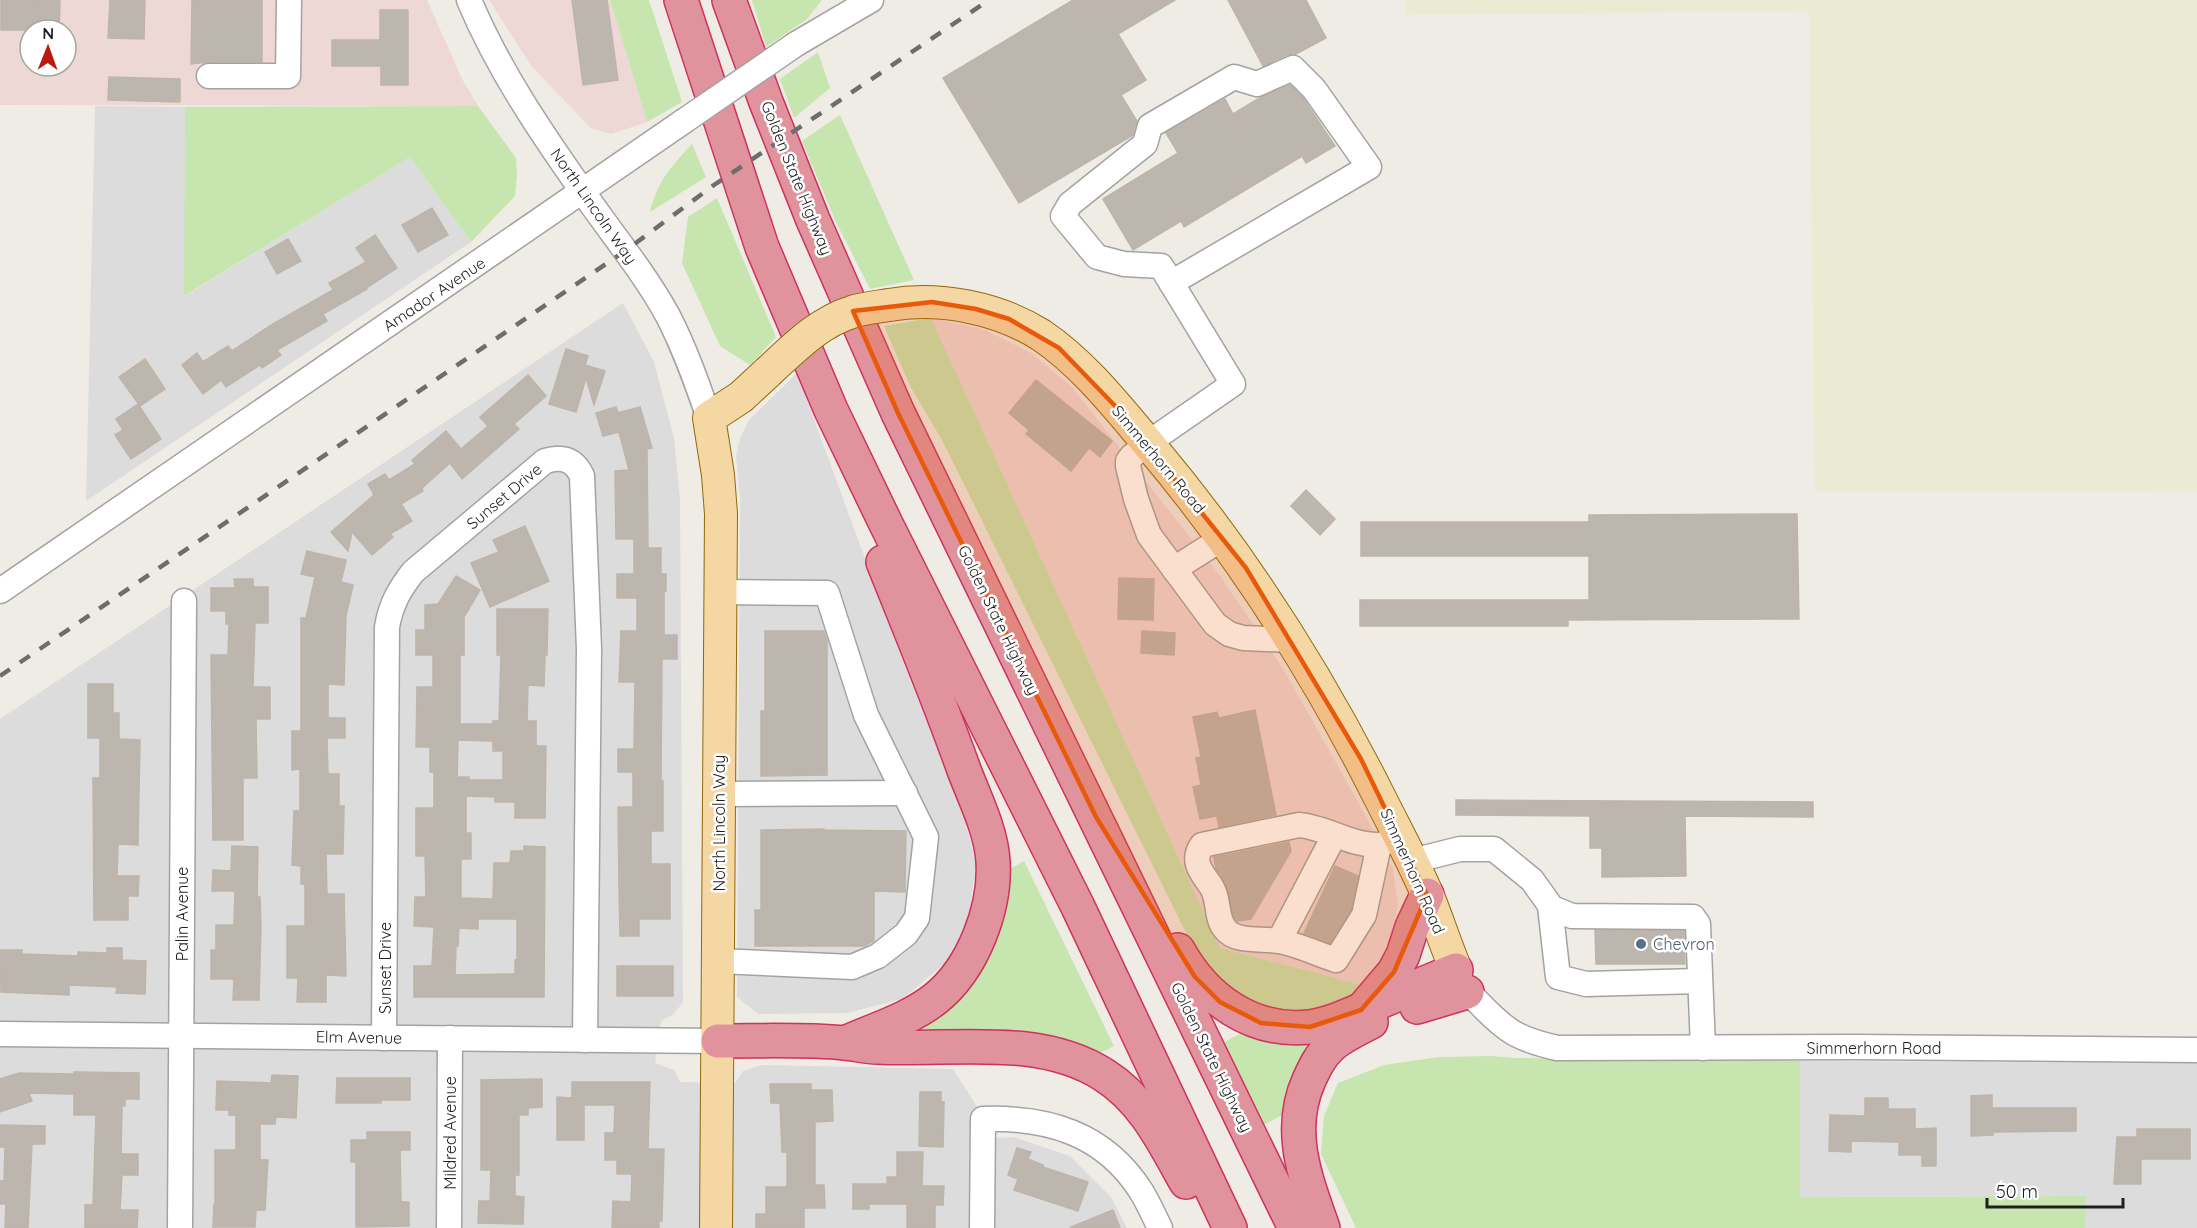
<svg xmlns="http://www.w3.org/2000/svg" width="2197" height="1228" viewBox="0 0 2197 1228" font-family="Quicksand,sans-serif">
  <style>
    .residential { fill: #dddcdc }
    .commercial { fill: #eed8d6; fill-rule: evenodd }
    .farmland { fill: #e9ecd2 }
    .grass { fill: #c7e5af }
    .building { fill: #bcb6af; stroke: #bfb4a9; stroke-width: 1.5; fill-rule: evenodd }
    .lines { fill: none; stroke-linecap: round; stroke-linejoin: round }
    .minor-casing { stroke: #a3a3a3; stroke-width: 27 }
    .major-casing { stroke: #8e6a0b; stroke-width: 34 }
    .highway-casing { stroke: #ce325e; stroke-width: 36 }
    .minor { stroke: #fff; stroke-width: 24 }
    .major { stroke: #f5d7a4; stroke-width: 32 }
    .highway { stroke: #e0939d; stroke-width: 33 }
    .rail { stroke: #6d6d6d; stroke-width: 4.5; stroke-dasharray: 12 12; stroke-linecap: butt }
    .minor-bridge-casing { stroke: #a3a3a3; stroke-width: 27; stroke-linecap: butt }
    .major-bridge-casing { stroke: #8e6a0b; stroke-width: 34; stroke-linecap: butt }
    .minor-bridge { stroke: #fff; stroke-width: 24 }
    .major-bridge { stroke: #f5d7a4; stroke-width: 32 }
    .marked { fill: #e8590c; fill-opacity: 0.2; stroke: #e8590c; stroke-width: 4.5; stroke-linejoin: round }
    .service-dot { fill: #5c6f8a; stroke: #fff; stroke-width: 2 }
    .labels { text-anchor: middle; dominant-baseline: central; stroke-width: 5; stroke-linejoin: round; paint-order: stroke }
    .street-label { font-size: 16px; fill: #1f1f1f; stroke: #fff }
    .service-label { font-size: 16px; fill: #4e5e75; stroke: #fff; text-anchor: start }
  </style>
  <rect width="100%" height="100%" fill="#efece6"/>
  <!-- residential -->
  <g class="residential">
    <path d="M95,106L185,107V296L410,157L471,242L86,501Z"/>
    <path d="M623,303L654,362L674,438L680,500L683,1002L674,1014L661,1021L655,1063L674,1070L680,1082L735,1083L743,1071L762,1065L953,1069L997,1138L1014,1137L1070,1156L1111,1197L1127,1228H0V719Z"/>
    <path d="M797,373L901,657L966,820L976,865L969,916L948,961L902,999L847,1013L758,1014L737,997L740,499L736,456L741,436L749,420Z"/>
    <path d="M1800,1061L2197,1063V1228H2085L2086,1196L1800,1197Z"/>
  </g>
  <!-- commercial -->
  <g class="commercial">
    <path d="M0,0H427L462,79L478,106L0,105ZM30,30H66V66H30Z"/>
    <path d="M489,0H610L647,122L611,134L591,128L532,67Z"/>
    <path d="M931,318L983,329L1031,353L1072,387L1221,577L1282,667L1362,809L1393,869L1398,905L1390,945L1366,986L1220,948Z"/>
  </g>
  <!-- farmland -->
  <path class="farmland" d="M1406,0H2197V491L1815,492L1809,11L1406,15Z"/>
  <!-- grass -->
  <g class="grass">
    <path d="M610,0H649L682,102L647,122Z"/>
    <path d="M752,0H822L807,19L766,47Z"/>
    <path d="M818,52L830,88L794,118L780,79Z"/>
    <path d="M478,106L516,158L517,175L515,196L471,242L410,157L184,296L185,107Z"/>
    <path d="M840,115L914,280L870,289L836,222L802,141Z"/>
    <path d="M692,144L706,177L650,212C658,180 670,168 692,144Z"/>
    <path d="M717,198L776,337L750,365L720,346L682,263L688,217Z"/>
    <path d="M931,318L1220,948L1366,986C1358,992 1350,1002 1341,1006C1319,1015 1261,1010 1241,999C1221,988 1209,970 1196,953L942,440L911,388L884,326Z"/>
    <path d="M1024,861L1114,1046L1094,1056L887,1036L935,1013L1004,872Z"/>
    <path d="M1246,1030L1321,1035L1289,1111L1264,1125L1223,1043Z"/>
    <path d="M1491,1056L1517,1058L1800,1061V1197L2086,1196L2085,1228H1356L1321,1154L1324,1116L1338,1083L1384,1065L1439,1057Z"/>
  </g>
  <!-- building -->
  <g class="building">
    <path d="M1,0L60,1L59,30H1Z"/>
    <path d="M110,0H145L144,39L108,38Z"/>
    <path d="M192,0H262V62H209L191,64Z"/>
    <path d="M572,0H607L618,80L583,85Z"/>
    <path d="M1073,0H1175L1118,34L1146,80L1121,95L1137,121L1133,135L1019,203L943,78Z"/>
    <path d="M1228,0H1306L1326,38L1296,54L1287,55L1263,66Z"/>
    <path d="M380,10H408V85H381V66H332V40H380Z"/>
    <path d="M109,77L180,79V102L108,100Z"/>
    <path d="M1290,85L1303,98L1335,146L1306,163L1302,156L1184,227L1181,221L1133,250L1103,199L1178,153L1166,133L1225,99L1233,114L1261,97Z"/>
    <path d="M432,208L448,235L418,252L402,225Z"/>
    <path d="M375,235L397,268L366,288L367,289L323,314L327,321L277,350L281,355L262,368L260,365L226,387L221,380L203,394L182,365L197,353L203,362L228,346L232,351L273,324L333,290L329,283L366,262L356,248Z"/>
    <path d="M288,239L301,261L277,274L265,252Z"/>
    <path d="M566,349L588,356L585,365L605,371L594,405L586,378L576,412L549,404Z"/>
    <path d="M145,359L165,389L140,406L119,377Z"/>
    <path d="M528,375L546,396L514,424L519,429L462,479L450,463L422,488L423,491L401,504L412,521L390,534L393,537L372,555L352,532L348,551L331,532L374,495L368,484L385,474L389,480L415,464L412,460L446,431L461,449L488,426L480,417Z"/>
    <path d="M1036,380L1112,441L1100,457L1089,448L1071,471L1026,434L1029,430L1009,413Z"/>
    <path d="M138,404L161,439L131,459L115,435L123,430L116,419Z"/>
    <path d="M616,407L618,413L640,407L652,448L647,449L648,548H661V574H666V591H664V635H677V659H662L661,781H663V831H651V864H670V919H639V936H620L619,887L618,807H633V772H618V749H634L635,682H619L621,631H637V598H617V574H634V539H616L615,471L629,470L619,432L603,436L596,413Z"/>
    <path d="M1306,490L1335,519L1320,535L1291,506Z"/>
    <path d="M1797,514L1799,619L1568,620V626H1360V600H1589V556H1361V522H1589V515Z"/>
    <path d="M525,526L549,581L490,607L471,563L499,552L493,540Z"/>
    <path d="M307,551L346,560L341,582L353,585L346,616L344,685L328,684V718H345V738H327L328,774H339V806H344L343,854H326L327,894H344L346,976L326,975V1002H297L298,978H287V926H305V884H301V866L292,865L294,811H300V769L292,770V731H301V618H306L315,577L301,574Z"/>
    <path d="M456,576L480,590L464,617V655H460V724H493V721H499L501,655H497V609H548L547,655H545L544,686L528,685L527,721H536V746H546L545,818H515V802H495V797L466,796V833H471V859H461V898L493,899L494,863H510L511,851H524V846L545,847L544,997H414V966H432L434,927L414,926L415,897H426L425,856H416V808H434V772H430V747H416L417,687H433V655H416V630H425V605L438,604ZM458,740L493,741V751H503V780H469V777H457ZM478,919H517V960H515V974L455,975L456,946H458L459,928L478,929Z"/>
    <path d="M1119,578L1154,579L1153,620L1118,619Z"/>
    <path d="M234,579H253V587H268V623H255L253,687H270V719H256L257,778H243V840H213L211,655H228L229,624H226V611H211V588H235Z"/>
    <path d="M765,631H824L827,640V775L761,776V711H765Z"/>
    <path d="M1142,631L1175,633L1174,655L1141,653Z"/>
    <path d="M88,684H113V713H119V739L140,740L138,845L118,844L117,876H139L138,896H128V920H94L93,778H100V738H88Z"/>
    <path d="M1255,710L1276,815L1219,827L1217,816L1200,819L1193,787L1201,785L1196,758L1201,757L1193,717L1217,712L1219,718Z"/>
    <path d="M1456,800L1813,802V817L1685,816L1686,876L1602,877V848H1590V816L1456,815Z"/>
    <path d="M824,829V830L906,831L905,892L874,891V941L864,946H755V910H761V830Z"/>
    <path d="M1289,842L1291,851L1251,919L1237,921L1233,915L1227,887L1216,869L1214,857Z"/>
    <path d="M232,846L258,847L257,897H260L261,926L259,1000H233L234,979H211V950H216V925H234L235,891H212L213,870L231,871Z"/>
    <path d="M1335,866L1358,876L1351,910L1330,943L1304,933Z"/>
    <path d="M1595,930L1684,931L1685,964H1596Z"/>
    <path d="M107,948H122V960L146,961L145,994L116,993L117,987L69,985V995L1,992L0,950H22V954L78,956V952L107,953Z"/>
    <rect x="617" y="966" width="56" height="30"/>
    <path d="M74,1072L139,1073V1099H125V1106H122L121,1154H138V1175H122L120,1210H138L137,1228H85V1205H93L96,1115H74V1094L29,1093L32,1101L0,1112V1079L19,1073L74,1074Z"/>
    <path d="M272,1075L298,1076L296,1118L276,1117L275,1124H260V1160H268L265,1210H256L255,1227H213L214,1205H215V1150H236V1115H229V1110H216L217,1081L271,1083Z"/>
    <path d="M337,1078H410V1100H381V1103H336Z"/>
    <path d="M542,1079V1107L528,1108V1115H519V1175H515V1196L524,1197L523,1224L478,1223L479,1201H490L491,1170H481V1080Z"/>
    <path d="M572,1082H650L648,1149H664L662,1221H659V1228H612L613,1201L631,1202L632,1174H617V1160H605V1133H614L615,1105H584V1140H557V1097L572,1098Z"/>
    <path d="M770,1084H811V1090H832L833,1121L815,1122V1185H824L825,1208H804V1228H756V1214H766V1187H787V1152H782L780,1103H771Z"/>
    <path d="M920,1092H941V1102H944L943,1147L919,1146Z"/>
    <path d="M1992,1095V1108H2076V1131L1993,1132V1135L1971,1136V1096Z"/>
    <path d="M1865,1098H1888V1109H1915V1129L1936,1128V1166H1922V1155H1899V1142L1851,1141V1152L1829,1151L1830,1115L1865,1116Z"/>
    <path d="M0,1125L45,1126V1144H32L28,1228H5L6,1204H0V1181H4L5,1147H0Z"/>
    <path d="M2137,1129H2190V1159H2141V1184H2114L2117,1137H2137Z"/>
    <path d="M367,1132H410V1150H400L401,1202H409V1226L356,1227V1162H351V1140H367Z"/>
    <path d="M1017,1148L1031,1152L1028,1159L1043,1165V1167L1088,1182L1078,1211L1014,1190L1018,1179L1008,1175Z"/>
    <path d="M897,1152H923L922,1186H944L943,1205H935V1228H907V1204H869V1209H853V1184H887V1177H897Z"/>
    <path d="M1113,1210L1120,1228H1071V1227Z"/>
  </g>
  <g class="lines">
    <!-- minor casing -->
    <g class="minor-casing">
      <g id="minor">
        <path d="M469,0C498,69 540,131 583,192C611,233 644,272 668,316C685,349 697,383 709,418"/>
        <path d="M796,44L871,0"/>
        <path d="M209,76H288L289,0"/>
        <path d="M1171,283L1369,167L1314,89L1293,68L1257,84L1234,77L1150,126L1145,144L1070,204L1063,216L1097,257L1124,264L1161,266L1233,384L1148,443L1132,456L1128,461V466L1136,499L1149,535L1215,624L1229,634L1243,638L1292,640"/>
        <path d="M1174,569L1223,538"/>
        <path d="M0,591L684,121"/>
        <path d="M719,794L905,793"/>
        <path d="M1379,845L1364,915L1336,960C1317,954 1297,944 1278,941C1262,938 1236,943 1225,929C1215,917 1220,899 1211,886C1201,872 1191,861 1202,845L1299,825C1325,827 1350,845 1377,845C1384,845 1393,839 1399,836"/>
        <path d="M1412,861L1460,849H1494L1532,880L1552,908L1572,916L1693,917L1698,924L1703,1048"/>
        <path d="M1550,906L1558,977L1586,984L1699,981"/>
        <path d="M1279,941L1334,836"/>
        <path d="M718,961L852,967L878,956L906,934L917,918L926,837L866,715L827,593L720,592"/>
        <path d="M1459,978C1465,989 1471,995 1480,1004C1507,1032 1518,1039 1557,1048L1854,1047L2197,1050"/>
        <path d="M0,1034L718,1041"/>
        <path d="M384,1038L387,627C391,604 399,590 413,572L545,461C562,456 574,459 582,476L589,649L585,1040"/>
        <path d="M180,1228L184,601"/>
        <path d="M449,1228L450,1038"/>
        <path d="M982,1228L983,1119C1047,1117 1104,1133 1141,1191C1148,1202 1154,1216 1160,1228"/>
      </g>
    </g>
    <!-- major casing -->
    <g class="major-casing">
      <g id="major">
        <path d="M889,305C939,296 998,308 1041,335C1084,364 1118,408 1151,447C1242,555 1318,674 1381,800C1397,832 1414,863 1428,896C1438,921 1446,946 1456,970"/>
        <path d="M716,1228L721,514L718,475L709,418L741,397L768,372"/>
      </g>
    </g>
    <!-- highway casing -->
    <g class="highway-casing">
      <g id="highway">
        <path d="M681,0L762,247L831,410L886,524L1078,907L1230,1228"/>
        <path d="M729,0L766,102L813,220L898,413L1295,1228"/>
        <path d="M1178,950C1205,999 1252,1033 1309,1027C1331,1024 1351,1014 1370,1006C1399,994 1427,982 1456,970"/>
        <path d="M1366,1005L1394,972L1403,955L1412,927L1427,895"/>
        <path d="M1417,1007L1467,992"/>
        <path d="M718,1041C760,1041 803,1039 845,1043C856,1044 866,1047 877,1047C952,1051 1038,1033 1104,1075C1144,1100 1164,1143 1186,1182"/>
        <path d="M845,1043C876,1029 908,1020 935,999C973,969 996,908 993,861C991,830 975,799 964,770C939,700 911,631 883,562"/>
        <path d="M1323,1228C1306,1180 1286,1131 1309,1080C1315,1067 1320,1056 1331,1046C1342,1036 1358,1029 1371,1022"/>
      </g>
    </g>
    <!-- minor -->
    <use href="#minor" class="minor"/>
    <!-- major -->
    <use href="#major" class="major"/>
    <!-- highway -->
    <use href="#highway" class="highway"/>
    <!-- rail -->
    <path class="rail" d="M0,676L625,251L714,185L989,0"/>
    <!-- minor-bridge casing -->
    <g class="minor-bridge-casing">
      <path id="minor-bridge" d="M684,121L796,44"/>
    </g>
    <!-- major-bridge casing -->
    <g class="major-bridge-casing">
      <path id="major-bridge" d="M768,372C793,349 819,322 852,312C864,308 877,307 889,305"/>
    </g>
    <!-- minor-bridge -->
    <use href="#minor-bridge" class="minor-bridge"/>
    <!-- major-bridge -->
    <use href="#major-bridge" class="major-bridge"/>
  </g>
  <!-- marked area -->
  <path class="marked" d="M932,302L976,309L1009,319L1059,348L1120,411L1246,568L1361,759L1427,895L1394,972L1361,1010L1310,1027L1261,1023L1220,1002L1195,977L1096,817L898,413L853,311Z"/>
  <!-- markers -->
  <circle class="service-dot" cx="1641" cy="944" r="6"/>
  <g class="labels">
    <!-- street labels -->
    <g class="street-label">
      <text transform="translate(797 178) rotate(68)">Golden State Highway</text>
      <text transform="translate(594 206) rotate(55)">North Lincoln Way</text>
      <text transform="translate(434 294) rotate(-34)">Amador Avenue</text>
      <text transform="translate(1159 459) rotate(50)">Simmerhorn Road</text>
      <text transform="translate(504 496) rotate(-40)">Sunset Drive</text>
      <text transform="translate(999 620) rotate(64)">Golden State Highway</text>
      <text transform="translate(719 823) rotate(-90)">North Lincoln Way</text>
      <text transform="translate(1413 871) rotate(66)">Simmerhorn Road</text>
      <text transform="translate(182 914) rotate(-90)">Palin Avenue</text>
      <text transform="translate(385 968) rotate(-90)">Sunset Drive</text>
      <text transform="translate(359 1037) rotate(1)">Elm Avenue</text>
      <text x="1874" y="1048">Simmerhorn Road</text>
      <text transform="translate(1212 1057) rotate(64)">Golden State Highway</text>
      <text transform="translate(450 1133) rotate(-90)">Mildred Avenue</text>
    </g>
    <!-- service labels -->
    <g class="service-label">
      <text x="1653" y="944">Chevron</text>
    </g>
  </g>
  <!-- north arrow -->
  <g transform="translate(48 48) rotate(1)"><circle r="28" fill="#ffffff" stroke="#a5a5a5" stroke-width="1.5"/>
  <path d="M0-4.5L10 22L0 15L-10 22Z" fill="#be190f"/>
  <text y="-9" font-size="16" font-weight="bold" text-anchor="middle" fill="#1f1f1f">N</text>
  </g>
  <!-- scale -->
  <path d="M1987 1198v9h136v-9" fill="none" stroke="#1f1f1f" stroke-width="3"/>
  <text x="1996" y="1198" font-size="18" fill="#1f1f1f" stroke="#ffffff" stroke-width="4.5" paint-order="stroke">50 m</text>
</svg>
